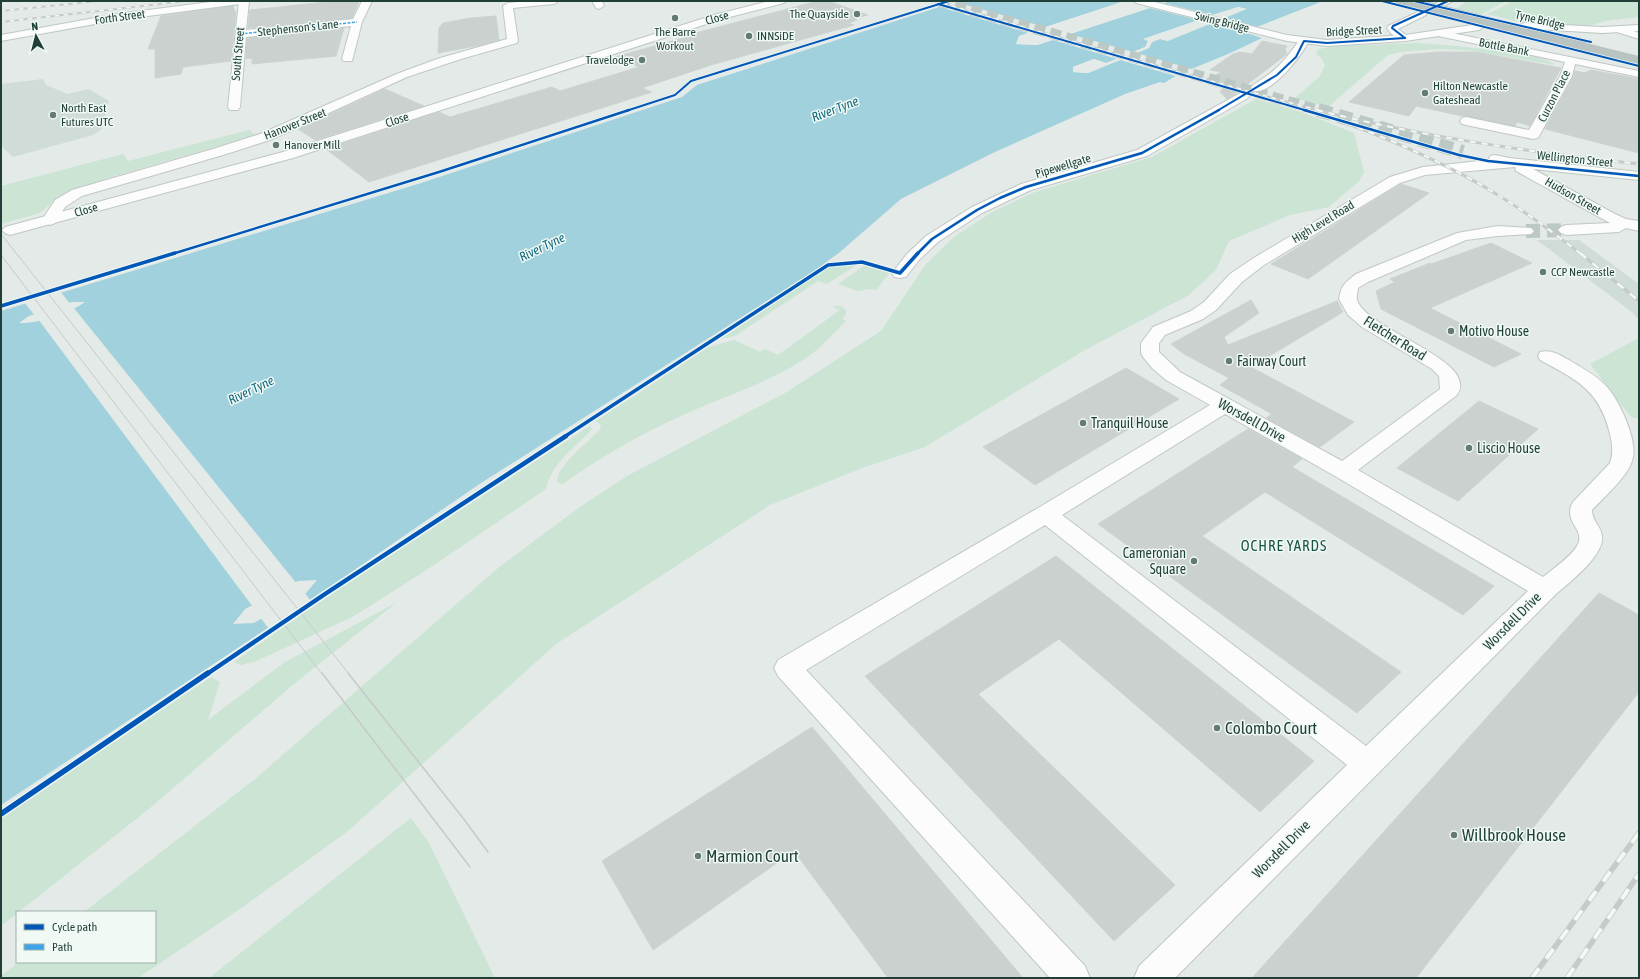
<svg xmlns="http://www.w3.org/2000/svg" width="1640" height="979" viewBox="0 0 1640 979" font-family="'Asap Condensed',sans-serif">
  <style>
    .built { fill: #d0dcd7 }
    .green { fill: #cbe4d4 }
    .water { fill: #a0d1dc; fill-rule: evenodd }
    .pier { fill: #e3eae7; fill-rule: evenodd }
    .building { fill: #cad1ce; stroke: #ccd3d0 }
    .lines { fill: none; stroke-linecap: round; stroke-linejoin: round }
    .street-tunnel-far1 { stroke: #bcc8c4; stroke-width: 11; stroke-dasharray: 11 5.5; stroke-linecap: butt }
    .street-tunnel { stroke: #bcc8c4; stroke-width: 14; stroke-dasharray: 14 7; stroke-linecap: butt }
    .street-casing { stroke: #c0c7c4; stroke-width: 2 }
    .secondary-casing { stroke: #bec7c4; stroke-width: 2 }
    .highway-casing { stroke: #bbc6c3; stroke-width: 2 }
    .street { fill: #fbfcfb; fill-rule: evenodd }
    .secondary { fill: #fbfcfb; fill-rule: evenodd }
    .highway { fill: #b9c3c1; fill-rule: evenodd }
    .tram-far1 { stroke: #c6cbca; stroke-width: 1 }
    .tram { stroke: #c6cbca; stroke-width: 1.5 }
    .rail-far3-casing { stroke: #c6cbca; stroke-width: 2 }
    .rail-far2-casing { stroke: #c6cbca; stroke-width: 3 }
    .rail-far1-casing { stroke: #c6cbca; stroke-width: 3.5 }
    .rail-casing { stroke: #c6cbca; stroke-width: 5.5 }
    .rail-far3 { stroke: #f1f9f5; stroke-width: 1.5; stroke-dasharray: 4.5; stroke-linecap: butt }
    .rail-far2 { stroke: #f1f9f5; stroke-width: 2; stroke-dasharray: 6; stroke-linecap: butt }
    .rail-far1 { stroke: #f1f9f5; stroke-width: 2.5; stroke-dasharray: 8; stroke-linecap: butt }
    .rail { stroke: #f1f9f5; stroke-width: 4; stroke-dasharray: 12; stroke-linecap: butt }
    .highway-bridge-casing { stroke: #bbc6c3; stroke-width: 12; stroke-linecap: butt }
    .highway-bridge { stroke: #b9c3c1; stroke-width: 11 }
    .quiet { stroke: #3da4ec; stroke-width: 1.5; stroke-dasharray: 3 1.5; stroke-linecap: butt }
    .cycleway-far4-casing { stroke: #f1f9f5; stroke-width: 3 }
    .cycleway-far3-casing { stroke: #f1f9f5; stroke-width: 4 }
    .cycleway-far2-casing { stroke: #f1f9f5; stroke-width: 5.5 }
    .cycleway-far1-casing { stroke: #f1f9f5; stroke-width: 7 }
    .cycleway-casing { stroke: #f1f9f5; stroke-width: 8 }
    .cycleway-far4 { stroke: #0057b8; stroke-width: 2 }
    .cycleway-far3 { stroke: #0057b8; stroke-width: 2.5 }
    .cycleway-far2 { stroke: #0057b8; stroke-width: 3.5 }
    .cycleway-far1 { stroke: #0057b8; stroke-width: 4.5 }
    .cycleway { stroke: #0057b8; stroke-width: 5.5 }
    .poi-dot { fill: #647b75; stroke: #f1f9f5; stroke-width: 1.5 }
    .labels { text-anchor: middle; dominant-baseline: central; stroke-width: 3; stroke-linejoin: round; paint-order: stroke }
    .far-poi-label { font-size: 12px; fill: #1f3f38; stroke: #f1f9f5; text-anchor: start }
    .far-street-label { font-size: 12px; fill: #1f3f38; stroke: #f1f9f5 }
    .far-water-label { font-size: 13px; font-style: italic; fill: #136980; stroke: #f1f9f5 }
    .poi-label { font-size: 14px; fill: #1f3f38; stroke: #f1f9f5; text-anchor: start }
    .street-label { font-size: 14px; fill: #1f3f38; stroke: #f1f9f5 }
    .neighbourhood-label { font-size: 15px; letter-spacing: 1px; fill: #195347; stroke: #f1f9f5 }
    .near-poi-label { font-size: 17px; fill: #1f3f38; stroke: #f1f9f5; text-anchor: start }
  </style>
  <rect width="100%" height="100%" fill="#e3eae7"/>
  <!-- built -->
  <g class="built">
    <path d="M43,79L46,85L68,94L89,89L109,101L101,130L93,135L13,157L1,146V84Z"/>
    <path d="M1537,240H1579L1639,284V320L1633,313Z"/>
  </g>
  <!-- green -->
  <g class="green">
    <path d="M1468,1H1506L1480,15L1455,9Z"/>
    <path d="M1513,1H1639V17L1605,21L1592,25L1586,26L1516,21L1487,14Z"/>
    <path d="M1417,43C1437,44 1547,53 1555,65L1468,50L1439,49L1400,52L1388,55L1328,107L1295,98L1319,77L1325,66L1323,60L1316,53L1319,49L1337,46Z"/>
    <path d="M1256,99L1304,113L1354,133L1364,172L1359,181L1329,207L1290,215L1229,241L1216,270L1189,295L1085,350L925,447L862,468L770,505L556,644L348,831L240,909L138,978H1V976L19,962H155V912H84L255,779L498,568L580,507L627,476L785,393L881,331L926,264L955,236L994,211L1035,192L1152,157Z"/>
    <path d="M249,130L256,135L108,178L71,192L56,199L40,213L1,224V186L123,154L128,161Z"/>
    <path d="M858,264L827,284L818,281L735,336L721,339L830,266Z"/>
    <path d="M865,265L890,272L876,290L870,289L857,291L838,284Z"/>
    <path d="M834,306H841L846,310V315L842,319L846,321C832,335 819,350 803,360C766,384 721,397 681,416C639,435 600,457 563,484L557,482C556,466 590,441 600,429L601,425L596,421L709,347L734,340L760,352L765,349L778,355L840,310L833,307Z"/>
    <path d="M1639,338V419L1631,417L1590,364Z"/>
    <path d="M590,426L592,429C574,449 552,462 546,489L434,565L367,608L350,618L254,662L241,665L234,662L321,601Z"/>
    <path d="M396,603L295,683L150,808L1,926V819L211,677L220,682L208,720L285,662Z"/>
    <path d="M411,818L429,843L495,978H209Z"/>
  </g>
  <!-- water -->
  <path class="water" d="M958,1H1124L1019,36L1016,44L1037,45L1170,1H1323L1244,32L1262,38L1228,54L1179,74L1164,83L1160,82L1125,94L997,151L901,199L840,252L814,271L478,485L331,586L1,805V311L418,184L682,97L697,85ZM1238,7L1246,9L1168,41L1160,39L1152,42L1149,48L1088,73L1073,72V67L1094,59L1106,63L1145,47L1148,41L1144,39ZM72,302H85C70,313 39,324 19,323L29,316ZM317,580L306,593L254,623L233,624L245,609L298,581Z"/>
  <!-- pier -->
  <g class="pier">
    <path d="M952,1L1045,27L1126,1L1125,3L1020,38L1019,42L1036,43L1163,1H1170L1164,3L1212,15L1238,7L1247,9L1224,18L1262,28L1250,32L1253,34L1212,23L1167,41L1160,39L1152,42L1149,48L1137,53L1195,70L1179,77L1120,60L1088,73L1073,72V67L1094,59L1106,63L1117,59L1053,40L1037,45L1016,44L1019,36L1028,33L936,6ZM1150,8L1198,20L1143,39L1148,41L1145,47L1133,52L1070,34ZM1238,9H1240L1167,39L1160,37L1149,39Z"/>
    <path d="M60,291L71,305L35,316L24,302Z"/>
    <path d="M73,307L297,584L253,607L38,319Z"/>
    <path d="M304,592L311,601L269,629L260,617Z"/>
  </g>
  <!-- building -->
  <g class="building">
    <path d="M337,1H359L352,18L248,28L250,10Z"/>
    <path d="M818,1H828L868,15L853,19L857,20L848,23L854,25L711,65L642,88L652,92L369,182L326,149L439,112L450,117L552,87L560,91L639,67L615,57L690,36L688,35Z"/>
    <path d="M233,6L235,12H236L231,61L183,67L181,74L155,78V49H148L161,16Z"/>
    <path d="M496,16L499,40L481,45L438,53L439,28L443,23L470,18Z"/>
    <path d="M344,28L336,56L252,64V58L246,59L247,38Z"/>
    <path d="M1262,41L1287,46L1285,49L1287,54L1229,98L1227,99L1220,92L1223,88L1202,81L1222,72L1210,70L1233,54H1235L1239,52L1252,54Z"/>
    <path d="M1437,52H1476L1561,68L1530,126L1517,122L1515,126L1466,116H1462L1416,106L1409,116L1349,102L1404,55Z"/>
    <path d="M1591,70L1639,79V153L1545,129L1573,77L1575,71L1585,73Z"/>
    <path d="M385,89L424,106L315,140L298,129Z"/>
    <path d="M1401,184L1429,193L1308,279L1271,264Z"/>
    <path d="M1491,243L1532,263L1430,308L1521,354L1494,367L1381,309L1376,291L1395,282L1390,279L1430,263L1431,264Z"/>
    <path d="M1251,300L1259,313L1224,337L1228,345L1337,301L1343,312L1251,367L1354,422L1320,447L1266,418L1272,414L1220,385L1229,378L1184,354L1171,344Z"/>
    <path d="M1126,368L1179,399L1035,485L983,447Z"/>
    <path d="M1479,401L1538,429L1458,501L1397,468Z"/>
    <path d="M1248,429L1302,459L1292,467L1494,586L1463,615L1265,492L1202,536L1401,672L1357,713L1098,524Z"/>
    <path d="M1056,556L1314,761L1260,812L1059,639L978,694L1175,885L1114,941L865,676Z"/>
    <path d="M1599,593L1639,615V692L1416,978H1252Z"/>
    <path d="M812,727L1023,978H888L794,851L653,950L602,861Z"/>
  </g>
  <g class="lines">
    <!-- street-tunnel-far1 -->
    <path class="street-tunnel-far1" d="M939,1L1321,111"/>
    <!-- street-tunnel -->
    <g class="street-tunnel">
      <path d="M1318,110L1463,152"/>
      <path d="M1526,231L1566,230"/>
    </g>
    <!-- street casing -->
    <g class="street-casing">
      <g id="street">
        <path d="M239,1H249L246,30L353,19L362,1H372L362,22L352,61H344L342,59L351,26L246,37L240,107L238,110H230L228,107Z"/>
        <path d="M527,1H559L554,4L513,8L518,41L517,43L461,59L407,77L270,140L223,155L82,196L65,207L55,223L50,225L45,223L42,220L55,200L72,190L213,149L260,134L399,73L440,58L507,39L503,6L508,3Z"/>
        <path d="M592,1H602L604,6L599,9L596,8Z"/>
        <path d="M1440,1H1453L1440,8H1434L1432,6Z"/>
        <path d="M1422,10L1427,13L1426,15L1398,29L1410,38L1409,40C1400,42 1391,35 1387,28L1388,26Z"/>
        <path d="M1621,27L1639,33V39L1617,32L1616,30L1617,28Z"/>
        <path d="M1437,30L1639,71V77L1575,64L1572,76L1538,138L1533,139L1466,125L1462,124L1460,121L1462,118L1466,117L1529,130L1560,76L1565,62L1433,35L1432,33Z"/>
        <path d="M1304,38L1309,41C1301,56 1272,95 1253,91L1251,88L1253,85C1276,71 1285,61 1300,39Z"/>
        <path d="M1244,91L1248,92L1250,95L1248,98L1147,156L1031,190L982,213L938,242L919,260L906,277L900,278L894,277L892,273L907,254L926,236L972,207L1021,184L1137,150Z"/>
        <path d="M1495,155L1509,158L1639,172V180L1533,169L1615,214L1626,219L1639,221V231L1626,228L1619,232L1566,235L1561,233L1558,230L1561,227L1566,225L1610,223L1516,171L1515,167L1425,175L1400,183L1264,265L1242,282L1216,310L1203,319L1165,335L1159,343V352L1180,372L1342,461L1440,389L1439,376L1432,369L1362,327L1348,315L1339,299C1342,284 1344,284 1356,274L1457,233L1498,226L1531,228L1534,231L1531,234L1498,236L1466,240L1368,282L1358,288C1358,292 1356,297 1357,300C1367,331 1481,360 1457,395L1358,470L1543,577C1553,569 1573,555 1578,544C1585,529 1562,521 1573,502L1610,463C1614,451 1612,442 1609,430C1598,389 1575,379 1540,360L1538,356L1540,352C1552,349 1559,355 1569,360C1582,368 1596,375 1607,387C1619,400 1637,439 1633,457C1630,475 1605,496 1592,510C1592,521 1601,526 1602,536C1605,556 1567,584 1554,596L1175,978H1134L1139,966L1347,765L1045,525L806,670L1085,966L1090,978H1050L778,676L774,668L778,660L1038,508L1210,405L1166,380L1153,369L1143,357L1141,353V343L1153,327L1191,311L1204,302L1230,274L1252,259L1390,177L1423,167L1489,160L1490,156ZM1225,414L1335,476L1528,591L1366,746L1062,515Z"/>
      </g>
    </g>
    <!-- secondary casing -->
    <g class="secondary-casing">
      <g id="secondary">
        <path d="M218,1H245L240,4L117,20L1,41V35L117,14Z"/>
        <path d="M769,1H786L784,3L722,19L293,158L10,235L5,233L2,230L5,227L283,152L714,15Z"/>
        <path d="M1134,1H1151L1287,35L1327,40L1405,35L1479,24L1484,27L1479,30L1405,41L1327,46L1287,41L1136,3Z"/>
        <path d="M1525,23L1602,27L1639,25V31L1602,33L1521,28L1520,26L1521,24Z"/>
      </g>
    </g>
    <!-- highway casing -->
    <g class="highway-casing">
      <path id="highway" d="M1582,43L1639,57V63L1578,48L1577,46Z"/>
    </g>
    <!-- street -->
    <use href="#street" class="street"/>
    <!-- secondary -->
    <use href="#secondary" class="secondary"/>
    <!-- highway -->
    <use href="#highway" class="highway"/>
    <!-- tram-far1 -->
    <g class="tram-far1">
      <path d="M1,234L349,674"/>
      <path d="M1,255L322,674"/>
    </g>
    <!-- tram -->
    <g class="tram">
      <path d="M322,673L470,867"/>
      <path d="M348,673L463,818L488,852"/>
    </g>
    <!-- rail-far3 casing -->
    <g class="rail-far3-casing">
      <g id="rail-far3">
        <path d="M934,1L1189,75L1321,111"/>
        <path d="M1,11L98,1"/>
        <path d="M1,22L186,1"/>
      </g>
    </g>
    <!-- rail-far2 casing -->
    <g class="rail-far2-casing">
      <g id="rail-far2">
        <path d="M1317,110C1423,137 1531,152 1639,164"/>
        <path d="M1335,119C1392,140 1449,164 1501,197C1529,214 1555,234 1581,254"/>
      </g>
    </g>
    <!-- rail-far1 casing -->
    <g class="rail-far1-casing">
      <path id="rail-far1" d="M1580,253L1639,301"/>
    </g>
    <!-- rail casing -->
    <g class="rail-casing">
      <g id="rail">
        <path d="M1532,978L1639,833"/>
        <path d="M1567,978L1639,874"/>
      </g>
    </g>
    <!-- rail-far3 -->
    <use href="#rail-far3" class="rail-far3"/>
    <!-- rail-far2 -->
    <use href="#rail-far2" class="rail-far2"/>
    <!-- rail-far1 -->
    <use href="#rail-far1" class="rail-far1"/>
    <!-- rail -->
    <use href="#rail" class="rail"/>
    <!-- highway-bridge casing -->
    <g class="highway-bridge-casing">
      <path id="highway-bridge" d="M1401,1L1582,46"/>
    </g>
    <!-- highway-bridge -->
    <use href="#highway-bridge" class="highway-bridge"/>
    <!-- quiet -->
    <path class="quiet" d="M240,34L357,22"/>
    <!-- cycleway-far4 casing -->
    <g class="cycleway-far4-casing">
      <g id="cycleway-far4">
        <path d="M1382,1L1639,66"/>
        <path d="M1414,1L1591,42"/>
        <path d="M938,4L1308,111"/>
        <path d="M1405,38L1392,28L1393,26L1448,1"/>
        <path d="M626,111L675,95L691,81L949,1"/>
        <path d="M1217,111L1277,75L1296,57L1304,41L1327,43L1405,38"/>
      </g>
    </g>
    <!-- cycleway-far3 casing -->
    <g class="cycleway-far3-casing">
      <g id="cycleway-far3">
        <path d="M1304,110L1459,155L1488,161L1639,176"/>
        <path d="M172,254L439,172L629,110"/>
        <path d="M917,254L932,239L977,210L1000,198L1026,187L1142,153L1219,110"/>
      </g>
    </g>
    <!-- cycleway-far2 casing -->
    <g class="cycleway-far2-casing">
      <g id="cycleway-far2">
        <path d="M1,306L175,253"/>
        <path d="M564,437L828,265L862,262L900,273L918,253"/>
      </g>
    </g>
    <!-- cycleway-far1 casing -->
    <g class="cycleway-far1-casing">
      <path id="cycleway-far1" d="M207,674L325,594L566,436"/>
    </g>
    <!-- cycleway casing -->
    <g class="cycleway-casing">
      <path id="cycleway" d="M1,814L208,673"/>
    </g>
    <!-- cycleway-far4 -->
    <use href="#cycleway-far4" class="cycleway-far4"/>
    <!-- cycleway-far3 -->
    <use href="#cycleway-far3" class="cycleway-far3"/>
    <!-- cycleway-far2 -->
    <use href="#cycleway-far2" class="cycleway-far2"/>
    <!-- cycleway-far1 -->
    <use href="#cycleway-far1" class="cycleway-far1"/>
    <!-- cycleway -->
    <use href="#cycleway" class="cycleway"/>
  </g>
  <!-- markers -->
  <g class="poi-dot">
    <circle cx="857" cy="14" r="4"/>
    <circle cx="675" cy="18" r="4"/>
    <circle cx="749" cy="36" r="4"/>
    <circle cx="642" cy="60" r="4"/>
    <circle cx="1425" cy="93" r="4"/>
    <circle cx="53" cy="115" r="4"/>
    <circle cx="276" cy="145" r="4"/>
    <circle cx="1543" cy="272" r="4"/>
    <circle cx="1451" cy="331" r="4"/>
    <circle cx="1229" cy="361" r="4"/>
    <circle cx="1083" cy="423" r="4"/>
    <circle cx="1469" cy="448" r="4"/>
    <circle cx="1194" cy="561" r="4"/>
    <circle cx="1217" cy="728" r="4"/>
    <circle cx="1454" cy="835" r="4"/>
    <circle cx="698" cy="856" r="4"/>
  </g>
  <g class="labels">
    <!-- far-poi labels -->
    <g class="far-poi-label">
      <text x="849" y="14" text-anchor="end">The Quayside</text>
      <text x="675" y="32" text-anchor="middle">The Barre<tspan x="675" dy="14">Workout</tspan></text>
      <text x="757" y="36">INNSiDE</text>
      <text x="634" y="60" text-anchor="end">Travelodge</text>
      <text x="1433" y="86">Hilton Newcastle<tspan x="1433" dy="14">Gateshead</tspan></text>
      <text x="61" y="108">North East<tspan x="61" dy="14">Futures UTC</tspan></text>
      <text x="284" y="145">Hanover Mill</text>
      <text x="1551" y="272">CCP Newcastle</text>
    </g>
    <!-- far-street labels -->
    <g class="far-street-label">
      <text transform="translate(120 17) rotate(-8)">Forth Street</text>
      <text transform="translate(717 18) rotate(-16)">Close</text>
      <text transform="translate(1540 20) rotate(13)">Tyne Bridge</text>
      <text transform="translate(1222 22) rotate(14)">Swing Bridge</text>
      <text transform="translate(298 28) rotate(-6)">Stephenson's Lane</text>
      <text transform="translate(1354 31) rotate(-3)">Bridge Street</text>
      <text transform="translate(1504 47) rotate(11)">Bottle Bank</text>
      <text transform="translate(238 54) rotate(-85)">South Street</text>
      <text transform="translate(1554 96) rotate(-63)">Curzon Place</text>
      <text transform="translate(397 120) rotate(-18)">Close</text>
      <text transform="translate(295 124) rotate(-22)">Hanover Street</text>
      <text transform="translate(1575 159) rotate(6)">Wellington Street</text>
      <text transform="translate(1063 166) rotate(-17)">Pipewellgate</text>
      <text transform="translate(1573 196) rotate(30)">Hudson Street</text>
      <text transform="translate(86 210) rotate(-16)">Close</text>
      <text transform="translate(1323 222) rotate(-31)">High Level Road</text>
    </g>
    <!-- far-water labels -->
    <g class="far-water-label">
      <text transform="translate(835 109) rotate(-21)">River Tyne</text>
      <text transform="translate(542 247) rotate(-26)">River Tyne</text>
      <text transform="translate(251 390) rotate(-26)">River Tyne</text>
    </g>
    <!-- poi labels -->
    <g class="poi-label">
      <text x="1459" y="331">Motivo House</text>
      <text x="1237" y="361">Fairway Court</text>
      <text x="1091" y="423">Tranquil House</text>
      <text x="1477" y="448">Liscio House</text>
      <text x="1186" y="553" text-anchor="end">Cameronian<tspan x="1186" dy="16">Square</tspan></text>
    </g>
    <!-- street labels -->
    <g class="street-label">
      <text transform="translate(1395 338) rotate(32)">Fletcher Road</text>
      <text transform="translate(1252 420) rotate(29)">Worsdell Drive</text>
      <text transform="translate(1512 621) rotate(-45)">Worsdell Drive</text>
      <text transform="translate(1281 849) rotate(-45)">Worsdell Drive</text>
    </g>
    <!-- neighbourhood labels -->
    <g class="neighbourhood-label">
      <text x="1284" y="545">OCHRE YARDS</text>
    </g>
    <!-- near-poi labels -->
    <g class="near-poi-label">
      <text x="1225" y="728">Colombo Court</text>
      <text x="1462" y="835">Willbrook House</text>
      <text x="706" y="856">Marmion Court</text>
    </g>
  </g>
  <!-- border -->
  <rect width="1640" height="979" fill="none" stroke="#1f3f38" stroke-width="4"/>
  <!-- legend -->
  <rect x="16" y="911" width="140" height="52" fill="#f1f9f5" stroke="#9dafa9"/>
  <rect x="24" y="924" width="20" height="6" fill="#0057b8" stroke="#9dafa9"/>
  <text x="52" y="931" font-size="12" fill="#1f3f38">Cycle path</text>
  <rect x="24" y="944" width="20" height="6" fill="#3da4ec" stroke="#9dafa9"/>
  <text x="52" y="951" font-size="12" fill="#1f3f38">Path</text>
  <!-- north arrow -->
  <g transform="translate(36 36) rotate(353)" stroke="#f1f9f5" stroke-width="3" paint-order="stroke">
  <path d="M0-3L7 15L0 10L-7 15Z" fill="#1f3f38"/>
  <text y="-6" font-size="11" font-weight="bold" text-anchor="middle" fill="#1f3f38">N</text>
  </g>
</svg>
